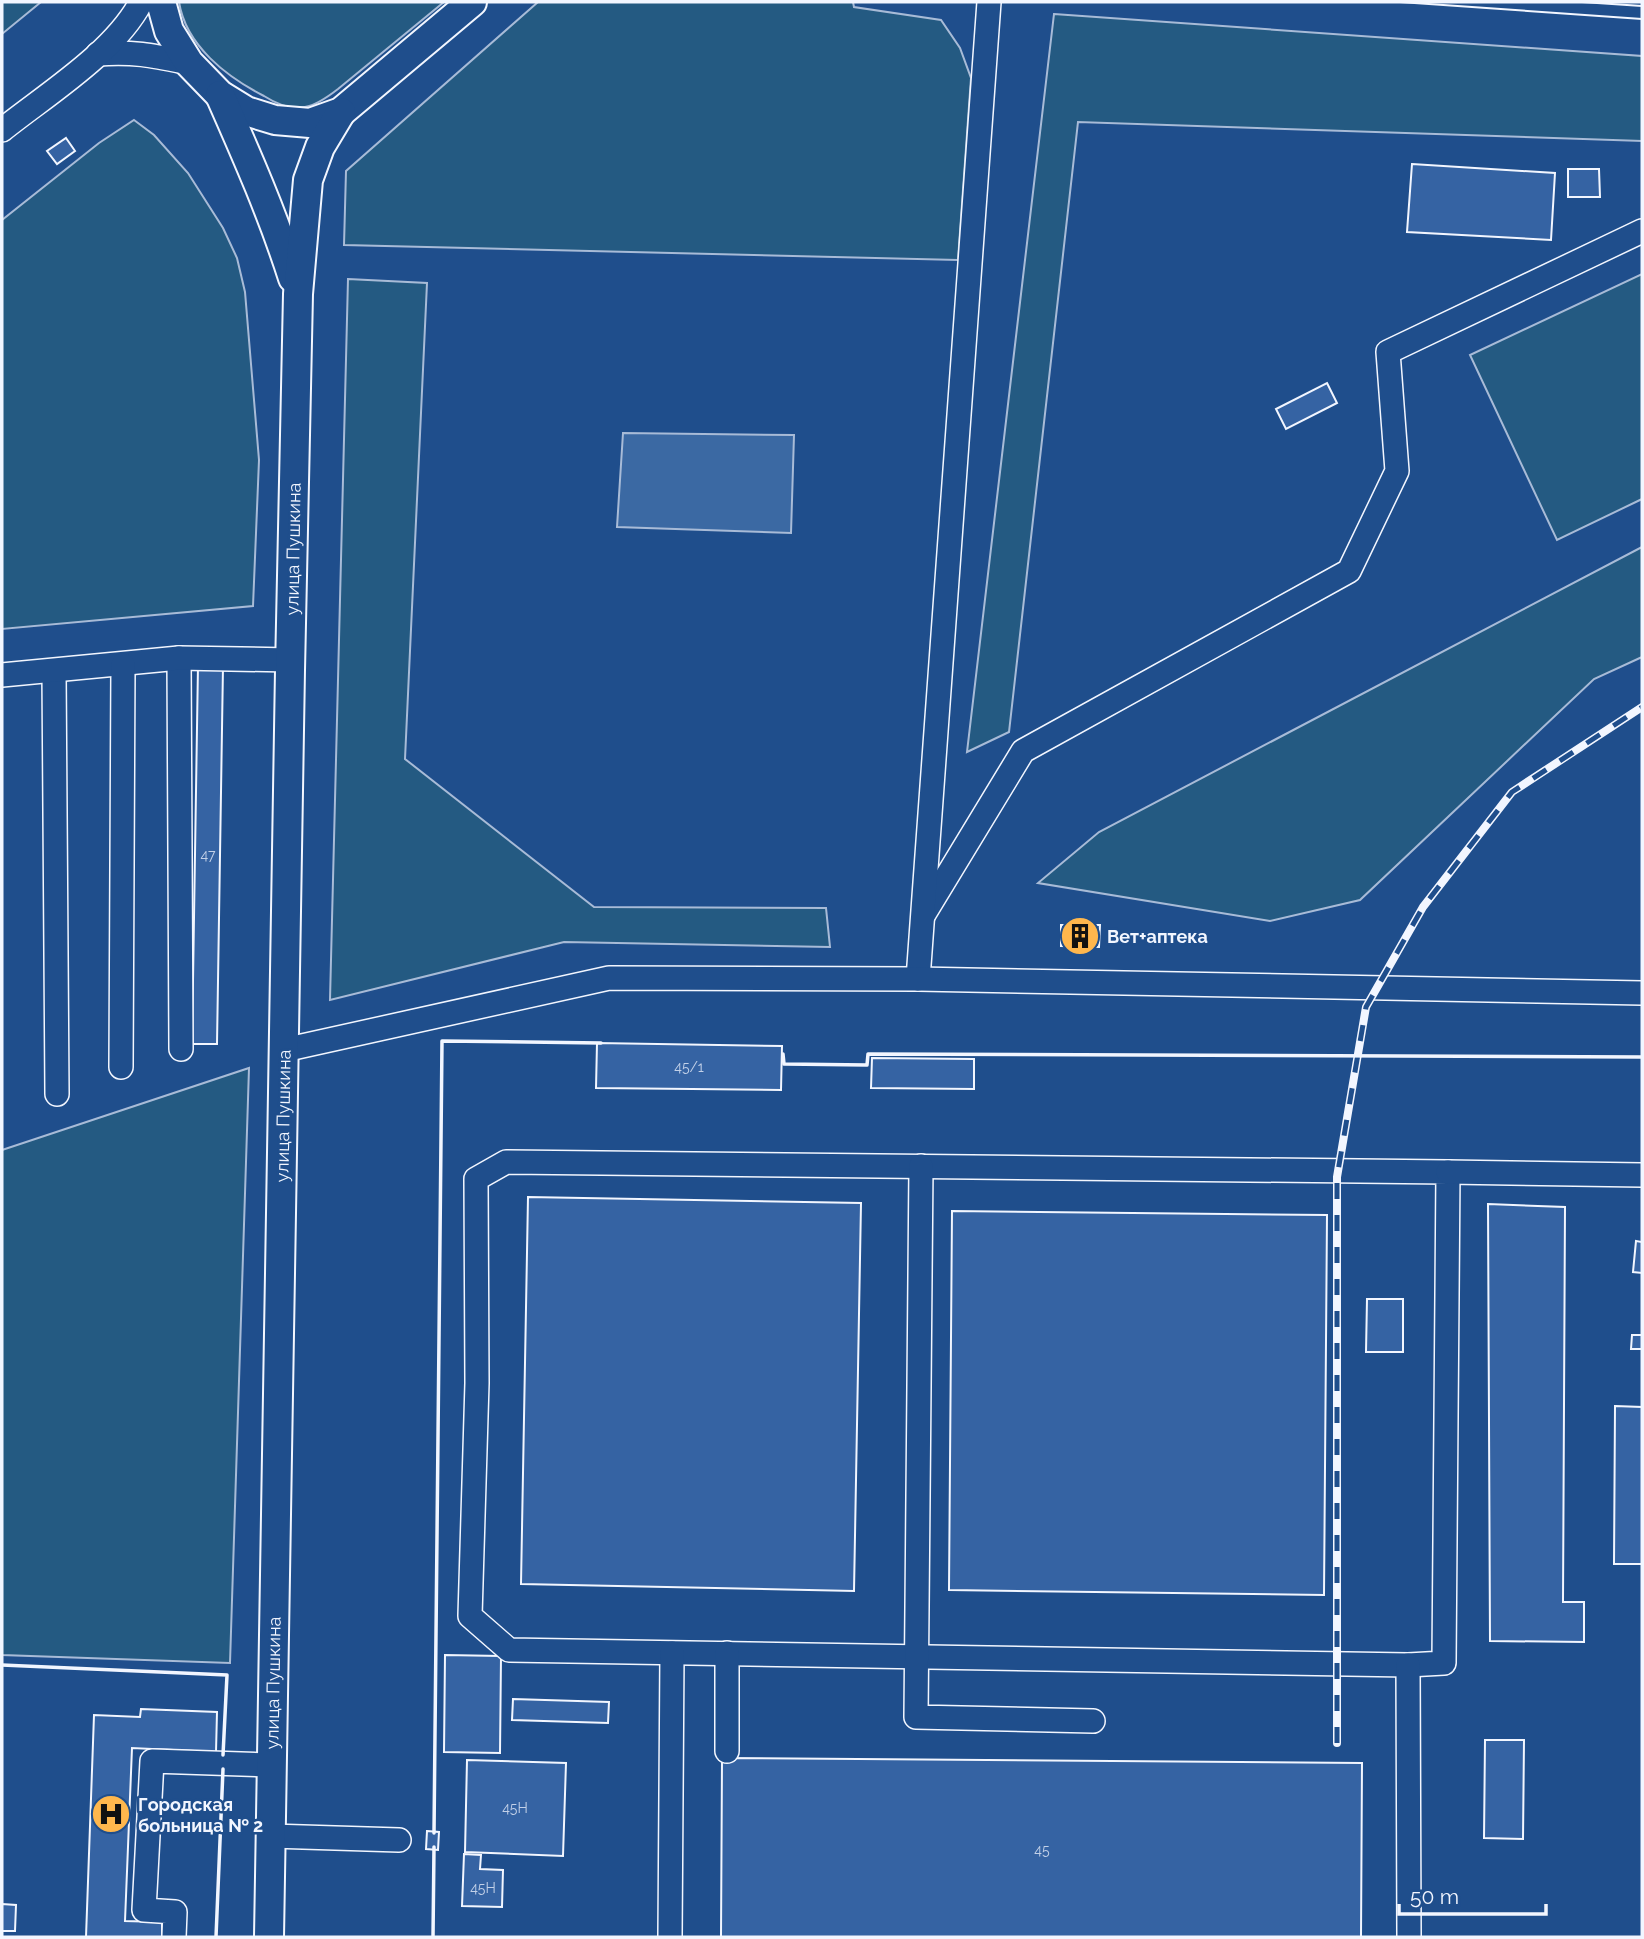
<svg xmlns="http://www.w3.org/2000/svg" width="1644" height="1939" viewBox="0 0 1644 1939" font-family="Raleway,sans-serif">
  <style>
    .green { fill: #245a82; stroke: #a8bbd7; stroke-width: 2 }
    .water { fill: #3b69a3; stroke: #a8bbd7; stroke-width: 2 }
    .building { fill: #3563a3; stroke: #f2f6ff; stroke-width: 2 }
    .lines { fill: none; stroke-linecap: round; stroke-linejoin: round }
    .minor-casing { stroke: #f2f6ff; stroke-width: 26 }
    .major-casing { stroke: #f2f6ff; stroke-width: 32 }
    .minor { stroke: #1f4e8c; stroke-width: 23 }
    .major { stroke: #1f4e8c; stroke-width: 28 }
    .tram { stroke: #f2f6ff; stroke-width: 2 }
    .rail-casing { stroke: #f2f6ff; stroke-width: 8 }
    .rail { stroke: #1f4e8c; stroke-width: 5; stroke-dasharray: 16; stroke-linecap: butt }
    .wall { stroke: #f2f6ff; stroke-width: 3.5 }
    .labels { text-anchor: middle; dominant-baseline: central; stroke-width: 5; stroke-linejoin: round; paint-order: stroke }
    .number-label { font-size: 14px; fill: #c3d1e8 }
    .street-label { font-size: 18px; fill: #f2f6ff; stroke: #1f4e8c }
    .poi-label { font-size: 18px; font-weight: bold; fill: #f2f6ff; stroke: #1f4e8c; text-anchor: start }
  </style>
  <rect width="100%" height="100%" fill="#1f4e8c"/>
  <!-- green -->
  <g class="green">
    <path d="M2,2H41L2,34Z"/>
    <path d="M179,2H444L338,89C329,96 317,105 305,107C291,110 275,103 264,96C227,77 186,46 179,2Z"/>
    <path d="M538,2H853L854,7L941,20L960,48L971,78L958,260L344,245L346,171Z"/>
    <path d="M1054,14L1642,56V141L1078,122L1009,732L967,752Z"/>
    <path d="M134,120L154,135L188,173L223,228L237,258L245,292L259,460L253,606L2,629V220L99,143Z"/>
    <path d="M1642,274V499L1557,540L1470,355Z"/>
    <path d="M348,279L427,283L405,759L594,907L826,908L830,947L564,942L330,1000Z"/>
    <path d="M1642,547V657L1594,679L1360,900L1270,921L1038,883L1099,832Z"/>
    <path d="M249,1068L230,1663L2,1655V1150Z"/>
  </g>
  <!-- water -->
  <path class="water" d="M623,433L794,435L791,533L617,527Z"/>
  <!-- building -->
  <g class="building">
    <path d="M66,138L75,151L57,164L47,151Z"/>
    <path d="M1412,164L1555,173L1551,240L1407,232Z"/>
    <path d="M1568,169H1599L1600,197H1568Z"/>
    <path d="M1327,383L1337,403L1286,429L1276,409Z"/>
    <path d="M198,665L223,666L217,1044H192Z"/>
    <path d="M1061,925H1100L1099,947L1061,946Z"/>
    <path d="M597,1043L782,1046L781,1090L596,1088Z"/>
    <path d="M872,1058L974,1059V1089L871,1088Z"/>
    <path d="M528,1197L861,1203L854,1591L521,1584Z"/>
    <path d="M1488,1204L1565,1207L1563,1602H1584V1642L1490,1641Z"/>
    <path d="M952,1211L1327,1215L1324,1595L949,1590Z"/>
    <path d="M1636,1241L1642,1242V1273L1633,1272Z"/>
    <path d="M1367,1299H1403V1352H1366Z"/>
    <path d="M1632,1335H1642V1349H1631Z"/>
    <path d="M1615,1406L1642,1407V1564H1614Z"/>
    <path d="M445,1655L501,1656L500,1753L444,1752Z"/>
    <path d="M513,1699L609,1702L608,1723L512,1720Z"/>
    <path d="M141,1709L217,1712L216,1752L132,1748L125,1921L162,1922V1937H86L94,1715L140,1717Z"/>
    <path d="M1485,1740H1524L1523,1839L1484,1838Z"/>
    <path d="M722,1758L1362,1763L1361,1937H721Z"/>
    <path d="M467,1760L566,1763L563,1856L465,1852Z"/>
    <path d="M427,1831L439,1832L438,1850L426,1849Z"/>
    <path d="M464,1854L481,1855L480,1869L503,1870L502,1907L462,1906Z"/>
    <path d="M2,1904L16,1905L15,1931H2Z"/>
  </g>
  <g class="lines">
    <!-- minor casing -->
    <g class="minor-casing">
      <g id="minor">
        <path d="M98,54C134,51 155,56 189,63"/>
        <path d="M2,130C47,94 114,53 141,2"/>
        <path d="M179,658L181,1049"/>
        <path d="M54,671L57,1094"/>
        <path d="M2,675L179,658L291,660"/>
        <path d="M924,914L1023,751L1349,571L1397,471L1388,352L1642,231"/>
        <path d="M918,979L989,2"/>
        <path d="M284,1050L609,978L918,979L1642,993"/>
        <path d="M121,1067L123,665"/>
        <path d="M506,1162L1448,1172L1444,1663L1408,1665L509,1650L470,1616L477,1383L476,1179Z"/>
        <path d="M921,1166L916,1717L1093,1721"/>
        <path d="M1448,1172L1642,1175"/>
        <path d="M727,1653V1751"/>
        <path d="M1408,1665L1409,1937"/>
        <path d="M271,1836L399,1840"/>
        <path d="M174,1937L175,1912L144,1910L152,1761L272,1765"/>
        <path d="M670,1937L672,1653"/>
      </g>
    </g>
    <!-- major casing -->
    <g class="major-casing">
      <g id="major">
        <path d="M161,2L169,31L189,63L220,95L246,111L275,120L310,123L341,112L472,2"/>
        <path d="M220,95C247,156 273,215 293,278"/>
        <path d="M269,1937L290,670L298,294L308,180L320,147L341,112"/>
      </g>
    </g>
    <!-- minor -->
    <use href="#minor" class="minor"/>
    <!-- major -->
    <use href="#major" class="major"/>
    <!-- tram -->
    <g class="tram">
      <path d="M1400,2L1642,19"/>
      <path d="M1582,2L1642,6"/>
    </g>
    <!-- rail casing -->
    <g class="rail-casing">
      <path id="rail" d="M1337,1743V1177L1366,1007L1423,907L1512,792L1642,707"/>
    </g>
    <!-- rail -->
    <use href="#rail" class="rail"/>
    <!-- wall -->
    <g class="wall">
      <path d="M783,1054L784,1064L867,1065L868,1054L1642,1057"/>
      <path d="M2,1665L227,1675L223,1755"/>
      <path d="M434,1833L442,1041L601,1043"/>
      <path d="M216,1937L223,1769"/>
      <path d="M433,1937L434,1847"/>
    </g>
  </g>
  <!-- icons -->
  <defs>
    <g id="building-disc" transform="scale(2.0125)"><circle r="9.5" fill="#ffb74d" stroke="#1f4e8c"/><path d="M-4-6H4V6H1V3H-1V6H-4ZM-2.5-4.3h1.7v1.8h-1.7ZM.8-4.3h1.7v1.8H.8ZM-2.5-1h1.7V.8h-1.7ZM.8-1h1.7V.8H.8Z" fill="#111"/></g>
    <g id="hospital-disc" transform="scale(2.0125)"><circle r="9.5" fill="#ffb74d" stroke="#1f4e8c"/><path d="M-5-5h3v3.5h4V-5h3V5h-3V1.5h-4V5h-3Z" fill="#111"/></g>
  </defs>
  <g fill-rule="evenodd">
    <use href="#building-disc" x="1080" y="936"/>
    <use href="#hospital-disc" x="111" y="1814"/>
  </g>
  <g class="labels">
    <!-- number labels -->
    <g class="number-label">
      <text x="208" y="855">47</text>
      <text x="689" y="1067">45/1</text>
      <text x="515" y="1808">45Н</text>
      <text x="1042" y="1850">45</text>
      <text x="483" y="1888">45Н</text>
    </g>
    <!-- street labels -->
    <g class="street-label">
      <text transform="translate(293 549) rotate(-89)">улица Пушкина</text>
      <text transform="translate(283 1116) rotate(-89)">улица Пушкина</text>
      <text transform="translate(273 1683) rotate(-89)">улица Пушкина</text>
    </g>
    <!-- poi labels -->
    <g class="poi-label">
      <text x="1107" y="936">Вет+аптека</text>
      <text x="138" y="1804">Городская<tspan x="138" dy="21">больница № 2</tspan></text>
    </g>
  </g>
  <!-- border -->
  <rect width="1644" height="1939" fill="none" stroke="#f2f6ff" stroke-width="7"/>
  <!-- scale -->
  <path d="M1399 1904v10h147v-10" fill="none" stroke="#f2f6ff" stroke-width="3.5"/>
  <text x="1410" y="1904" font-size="21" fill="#f2f6ff" stroke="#1f4e8c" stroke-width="5" paint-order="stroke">50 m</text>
</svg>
